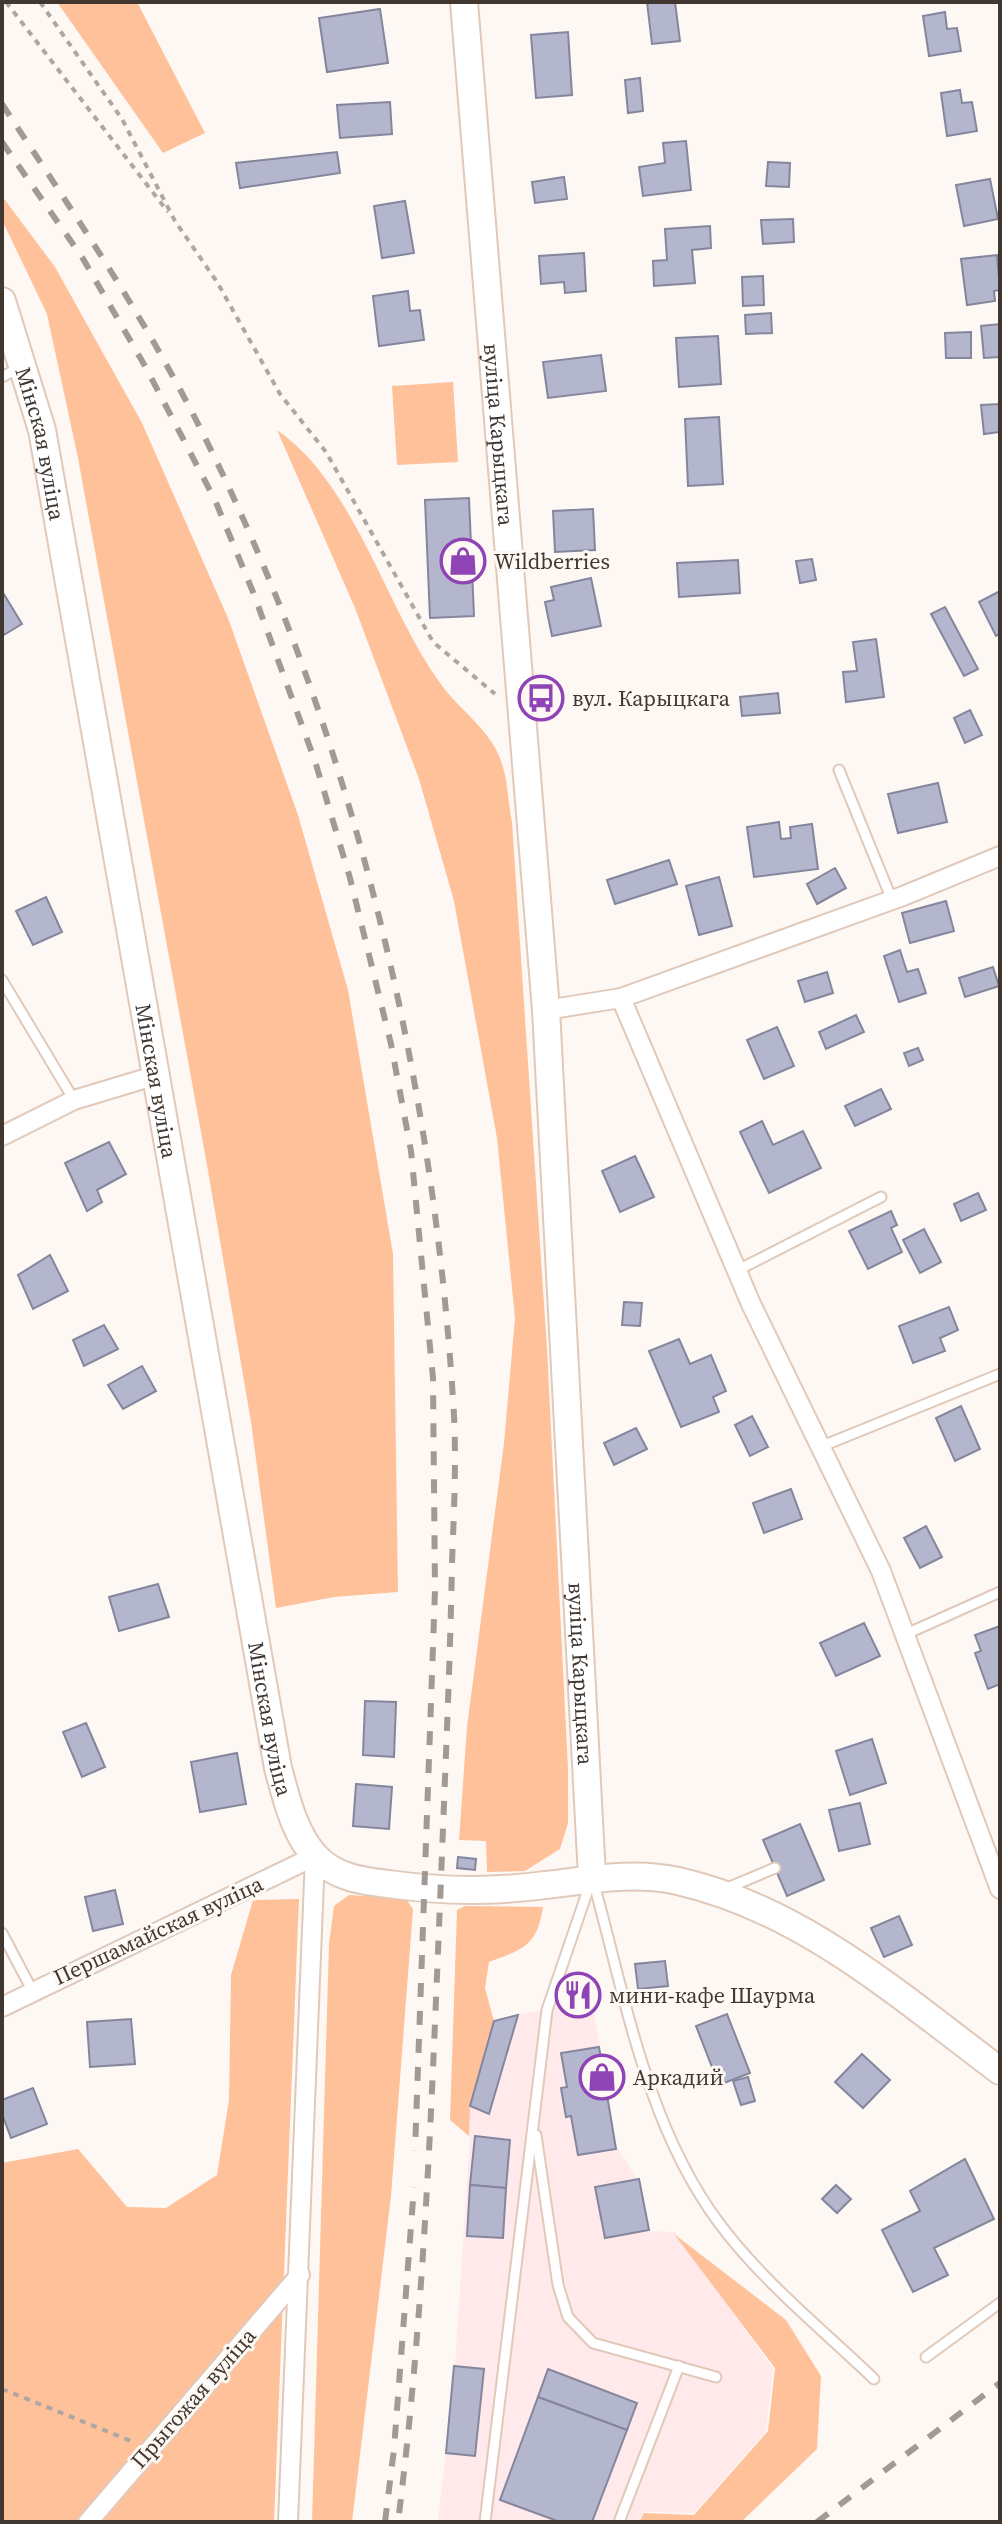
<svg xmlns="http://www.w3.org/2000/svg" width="1002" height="2524" viewBox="0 0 1002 2524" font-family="'Source Serif 4',serif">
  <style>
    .commercial { fill: #ffe9ea }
    .green { fill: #ffc199 }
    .building { fill: #b4b6ce; stroke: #84869d; stroke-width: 2 }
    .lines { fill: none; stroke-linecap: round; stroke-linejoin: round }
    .lane-casing { stroke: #e1c9ba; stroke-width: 13 }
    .street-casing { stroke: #e1c9ba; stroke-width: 22 }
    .secondary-casing { stroke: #e1c9ba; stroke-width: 30 }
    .path { stroke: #aea6a2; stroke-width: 4; stroke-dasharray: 6 6; stroke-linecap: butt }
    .lane { stroke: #fff; stroke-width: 9 }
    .street { stroke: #fff; stroke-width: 18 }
    .secondary { stroke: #fff; stroke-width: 26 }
    .rail { stroke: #a19994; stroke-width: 6; stroke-dasharray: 14 14; stroke-linecap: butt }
    .labels { text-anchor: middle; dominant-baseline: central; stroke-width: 6; stroke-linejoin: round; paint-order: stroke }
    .street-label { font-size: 22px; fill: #413731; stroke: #fdf8f4 }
    .poi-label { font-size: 22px; fill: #413731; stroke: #fdf8f4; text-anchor: start }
  </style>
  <rect width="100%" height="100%" fill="#fdf8f4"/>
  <!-- commercial -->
  <path class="commercial" d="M592,2001L617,2148L637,2179L647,2231L675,2232L773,2369L766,2431L694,2513L644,2512L638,2522H438L455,2366L470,2137L468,2107L495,2019Z"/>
  <!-- green -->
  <g class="green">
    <path d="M57,2H137L205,133L163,153Z"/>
    <path d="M2,196L55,267L142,423L228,618L298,815L348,990L393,1254L398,1592L334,1597L276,1608L251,1422L207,1165L78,458L47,314L2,220Z"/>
    <path d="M453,382L458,462L397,465L392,386Z"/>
    <path d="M277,430C354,483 385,605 438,680C457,709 490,728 501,761C508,780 508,803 512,822L547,1349L568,1769V1823L560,1849L525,1871L487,1872L486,1841L459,1840L467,1727L504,1443L515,1318L497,1138L454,901L419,779L355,608Z"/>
    <path d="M349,1895L406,1899L413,1909L391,2196L352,2522H312L329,1944L334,1906Z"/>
    <path d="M299,1899L274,2522H2V2163L78,2149L127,2207L166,2208L217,2175L229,2100L231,1975L253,1900Z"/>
    <path d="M465,1906L543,1907C537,1946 524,1949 489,1962L485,1988L494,2021L470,2106L469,2136L450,2120L457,1910Z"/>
    <path d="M674,2234L786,2320L821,2376L817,2449L741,2522H639L644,2513L694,2515L768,2431L775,2368Z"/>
  </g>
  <!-- building -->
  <g class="building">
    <path d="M647,2H675L680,41L652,44Z"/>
    <path d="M380,9L388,63L327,72L319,18Z"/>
    <path d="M945,12L947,29L957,28L961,51L929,56L923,16Z"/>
    <path d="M568,32L572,95L536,98L531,35Z"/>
    <path d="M640,78L643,111L628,113L625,80Z"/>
    <path d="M960,90L962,103L972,102L977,131L947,136L941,93Z"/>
    <path d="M390,102L392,134L340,138L337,105Z"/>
    <path d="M686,141L691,190L643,196L639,167L665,163L663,143Z"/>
    <path d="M337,152L340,173L240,188L236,163Z"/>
    <path d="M768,162L790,163L789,187L766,186Z"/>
    <path d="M564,177L567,199L535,203L532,182Z"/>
    <path d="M990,179L998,219L964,226L956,185Z"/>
    <path d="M405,201L414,253L382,258L374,206Z"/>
    <path d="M793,219L794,242L763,244L761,220Z"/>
    <path d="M710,226L711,248L692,250L695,283L654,286L653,261L667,260L665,229Z"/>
    <path d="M584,253L586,291L565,293L564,282L541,284L539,256Z"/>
    <path d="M997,255L1000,290L994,291L995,301L967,305L961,259Z"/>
    <path d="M763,276L764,305L743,306L742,277Z"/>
    <path d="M408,291L410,311L420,310L424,340L379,346L373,296Z"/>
    <path d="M771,313L772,333L746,334L745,315Z"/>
    <path d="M1000,324V357L984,358L981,326Z"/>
    <path d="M971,332V358H946L945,333Z"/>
    <path d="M718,336L721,384L679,387L676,338Z"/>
    <path d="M601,355L606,391L548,398L543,362Z"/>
    <path d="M1000,404V438L999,432L984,434L981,405Z"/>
    <path d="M719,417L723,484L688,486L685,419Z"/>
    <path d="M469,498L474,616L430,618L425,500Z"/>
    <path d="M593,509L595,550L555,552L553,511Z"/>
    <path d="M812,559L816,580L800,583L796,561Z"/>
    <path d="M738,560L740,593L679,597L677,563Z"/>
    <path d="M591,578L601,626L552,636L545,602L554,600L551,587Z"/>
    <path d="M2,591L22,624L2,636Z"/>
    <path d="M1000,591V634L996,636L979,602Z"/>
    <path d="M945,607L978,669L964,676L931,614Z"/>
    <path d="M876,639L884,697L846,702L843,672L857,671L853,642Z"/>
    <path d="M778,693L780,713L742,716L740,697Z"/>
    <path d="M970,710L982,735L965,743L954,718Z"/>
    <path d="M938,783L947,822L898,833L888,794Z"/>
    <path d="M779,822L781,839L791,838L790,827L812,824L818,869L754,877L747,827Z"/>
    <path d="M669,860L677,884L615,904L607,880Z"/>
    <path d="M835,868L846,888L817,904L807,884Z"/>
    <path d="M719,877L732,926L699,935L686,886Z"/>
    <path d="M46,897L62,932L33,945L16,911Z"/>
    <path d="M946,901L954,931L910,943L902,913Z"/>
    <path d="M900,950L907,972L918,969L926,993L899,1002L884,956Z"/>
    <path d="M993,967L999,986L965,997L959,978Z"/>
    <path d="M827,972L833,993L805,1002L798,981Z"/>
    <path d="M856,1015L864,1032L826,1049L819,1032Z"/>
    <path d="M777,1027L794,1066L764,1079L747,1040Z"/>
    <path d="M918,1048L923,1060L909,1066L904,1053Z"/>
    <path d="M881,1089L891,1109L855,1126L845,1106Z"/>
    <path d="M762,1121L773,1145L803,1131L821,1168L769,1193L740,1132Z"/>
    <path d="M109,1142L126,1174L97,1190L102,1202L87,1211L65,1163Z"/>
    <path d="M635,1156L654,1197L620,1212L602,1171Z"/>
    <path d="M978,1193L986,1210L961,1221L954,1204Z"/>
    <path d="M891,1211L897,1225L891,1228L902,1252L868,1269L849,1231Z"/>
    <path d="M924,1229L941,1262L920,1273L903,1240Z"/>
    <path d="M50,1255L68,1291L33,1309L18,1275Z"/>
    <path d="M624,1302L642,1303L640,1326L622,1325Z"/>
    <path d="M949,1307L958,1330L940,1338L945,1351L913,1363L899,1326Z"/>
    <path d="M104,1325L118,1349L84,1366L73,1340Z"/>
    <path d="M679,1339L690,1364L711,1355L726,1391L713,1397L719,1412L681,1427L649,1351Z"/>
    <path d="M142,1366L156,1391L123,1409L108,1385Z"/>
    <path d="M961,1406L980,1449L955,1461L936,1418Z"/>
    <path d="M752,1416L768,1447L750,1456L735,1425Z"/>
    <path d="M636,1428L647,1449L614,1465L604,1443Z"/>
    <path d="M791,1489L802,1519L764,1533L753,1503Z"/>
    <path d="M926,1526L942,1557L920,1568L904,1538Z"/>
    <path d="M158,1584L169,1617L119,1631L109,1597Z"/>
    <path d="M864,1623L880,1656L836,1676L820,1643Z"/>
    <path d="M1000,1626V1684L988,1689L975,1653L981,1651L975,1635Z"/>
    <path d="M365,1701L396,1702L394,1757L363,1755Z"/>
    <path d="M86,1723L105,1767L82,1777L63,1732Z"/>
    <path d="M872,1739L886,1783L850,1795L836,1751Z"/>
    <path d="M237,1753L246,1804L200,1812L191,1762Z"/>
    <path d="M356,1784L392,1787L389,1829L353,1826Z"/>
    <path d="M860,1803L870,1844L839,1851L829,1810Z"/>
    <path d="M800,1824L824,1880L787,1896L763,1840Z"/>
    <path d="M458,1857L476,1859L475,1870L457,1868Z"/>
    <path d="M115,1890L123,1924L93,1931L85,1897Z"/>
    <path d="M899,1916L912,1945L884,1957L871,1928Z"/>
    <path d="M665,1961L668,1986L638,1989L635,1964Z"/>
    <path d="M589,1984L592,2001L568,2005L565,1989Z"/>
    <path d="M727,2014L750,2073L719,2085L696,2026Z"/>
    <path d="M518,2015L489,2114L470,2106L494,2021Z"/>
    <path d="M131,2019L135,2064L90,2067L87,2022Z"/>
    <path d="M599,2047L616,2149L578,2155L571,2116L566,2117L561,2088L567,2087L561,2053Z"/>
    <path d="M862,2054L890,2080L863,2108L835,2082Z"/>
    <path d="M748,2077L755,2101L741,2105L733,2081Z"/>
    <path d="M33,2088L47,2124L11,2138L2,2114V2100Z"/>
    <path d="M475,2136L510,2140L506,2188L470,2185Z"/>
    <path d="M965,2159L994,2219L934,2248L948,2275L913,2292L882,2230L920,2211L910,2191Z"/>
    <path d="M639,2179L649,2230L605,2238L595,2187Z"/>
    <path d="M470,2185L506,2188L503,2238L467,2236Z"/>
    <path d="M836,2185L851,2199L837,2213L822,2199Z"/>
    <path d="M454,2366L484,2369L475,2456L446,2453Z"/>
    <path d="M548,2369L637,2403L627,2430L538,2397Z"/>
    <path d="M538,2397L627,2430L592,2522H560L500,2500Z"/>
  </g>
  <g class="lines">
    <!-- lane casing -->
    <g class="lane-casing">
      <g id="lane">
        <path d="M2,377L22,366"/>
        <path d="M839,770L892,900"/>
        <path d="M2,980L74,1100"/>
        <path d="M736,1271L881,1197"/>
        <path d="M820,1447L1000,1374"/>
        <path d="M904,1635L1000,1592"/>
        <path d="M593,1880C625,1996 646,2125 719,2223C762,2281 822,2329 874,2379"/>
        <path d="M725,1889L775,1868"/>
        <path d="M2,1933L32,1990"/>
        <path d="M536,2135L558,2285L568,2317L593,2343L716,2377"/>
        <path d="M926,2357L1000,2303"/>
        <path d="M485,2522L547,2010L590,1884"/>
        <path d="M619,2522L679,2366"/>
      </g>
    </g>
    <!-- street casing -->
    <g class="street-casing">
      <g id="street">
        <path d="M621,998L903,896L1000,856"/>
        <path d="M546,1010L621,998L751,1304L881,1571L1000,1889"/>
        <path d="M2,1136L74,1100L157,1075"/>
        <path d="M2,2007L315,1856L288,2522"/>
        <path d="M88,2522L300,2275"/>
      </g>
    </g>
    <!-- secondary casing -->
    <g class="secondary-casing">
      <g id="secondary">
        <path id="s1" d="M464,2L546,1010L592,1877"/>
        <path id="s2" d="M2,301L42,430L278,1768C286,1797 294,1834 316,1857C335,1877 361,1881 388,1884C439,1891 494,1892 545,1885C590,1880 633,1871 678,1881C802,1909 901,1997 1000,2071"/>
      </g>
    </g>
    <!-- path -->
    <g class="path">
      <path d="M6,2L168,212"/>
      <path d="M40,2L122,119L175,221L217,282L280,394L326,452L433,642L495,694"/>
      <path d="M2,2389L131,2441"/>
    </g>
    <!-- lane -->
    <use href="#lane" class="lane"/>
    <!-- street -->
    <use href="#street" class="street"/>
    <!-- secondary -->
    <use href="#secondary" class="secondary"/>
    <!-- rail -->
    <g class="rail">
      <path d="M2,104C69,206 138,307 194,416C349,719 431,1061 453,1399C457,1454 454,1509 452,1563C450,1669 445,1774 441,1879C432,2093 425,2309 398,2522"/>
      <path d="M2,142L82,257L145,366L215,500L253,592L315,761L350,878L391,1044L411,1151L433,1378L435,1590L415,2151"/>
      <path d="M385,2522L394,2449L414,2187"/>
      <path d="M817,2522L1000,2383"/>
    </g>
  </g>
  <!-- icons -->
  <defs>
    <g id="shop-ring" transform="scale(2.3)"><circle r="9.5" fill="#fdf8f4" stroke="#8e44b5" stroke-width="1.5"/><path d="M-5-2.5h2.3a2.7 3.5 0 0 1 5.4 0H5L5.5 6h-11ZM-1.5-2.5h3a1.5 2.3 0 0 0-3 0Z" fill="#8e44b5"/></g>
    <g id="bus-ring" transform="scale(2.3)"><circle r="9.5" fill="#fdf8f4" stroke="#8e44b5" stroke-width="1.5"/><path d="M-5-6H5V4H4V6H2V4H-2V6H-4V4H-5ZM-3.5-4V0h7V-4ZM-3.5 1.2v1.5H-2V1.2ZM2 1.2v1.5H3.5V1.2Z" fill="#8e44b5"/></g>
    <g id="restaurant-ring" transform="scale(2.3)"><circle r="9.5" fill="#fdf8f4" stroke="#8e44b5" stroke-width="1.5"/><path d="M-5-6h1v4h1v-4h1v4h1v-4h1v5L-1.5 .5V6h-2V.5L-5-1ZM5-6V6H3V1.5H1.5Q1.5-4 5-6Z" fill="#8e44b5"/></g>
  </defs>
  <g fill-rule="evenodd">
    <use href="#shop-ring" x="463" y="561"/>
    <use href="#bus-ring" x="541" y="698"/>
    <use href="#restaurant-ring" x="578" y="1995"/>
    <use href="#shop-ring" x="602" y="2077"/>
  </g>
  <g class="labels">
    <!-- street labels -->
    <g class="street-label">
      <text stroke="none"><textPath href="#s1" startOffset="434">вуліца Карыцкага</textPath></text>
      <text stroke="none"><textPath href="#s2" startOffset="148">Мінская вуліца</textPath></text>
      <text stroke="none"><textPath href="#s2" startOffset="796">Мінская вуліца</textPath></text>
      <text stroke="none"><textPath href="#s1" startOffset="1676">вуліца Карыцкага</textPath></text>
      <text stroke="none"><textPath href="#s2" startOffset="1444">Мінская вуліца</textPath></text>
      <text transform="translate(158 1930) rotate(-25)">Першамайская вуліца</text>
      <text transform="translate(193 2398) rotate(-49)">Прыгожая вуліца</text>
    </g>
    <!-- poi labels -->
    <g class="poi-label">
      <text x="494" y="561">Wildberries</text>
      <text x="572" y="698">вул. Карыцкага</text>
      <text x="609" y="1995">мини-кафе Шаурма</text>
      <text x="633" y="2077">Аркадий</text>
    </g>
  </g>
  <!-- border -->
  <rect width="1002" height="2524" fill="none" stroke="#413731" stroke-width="8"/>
</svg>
